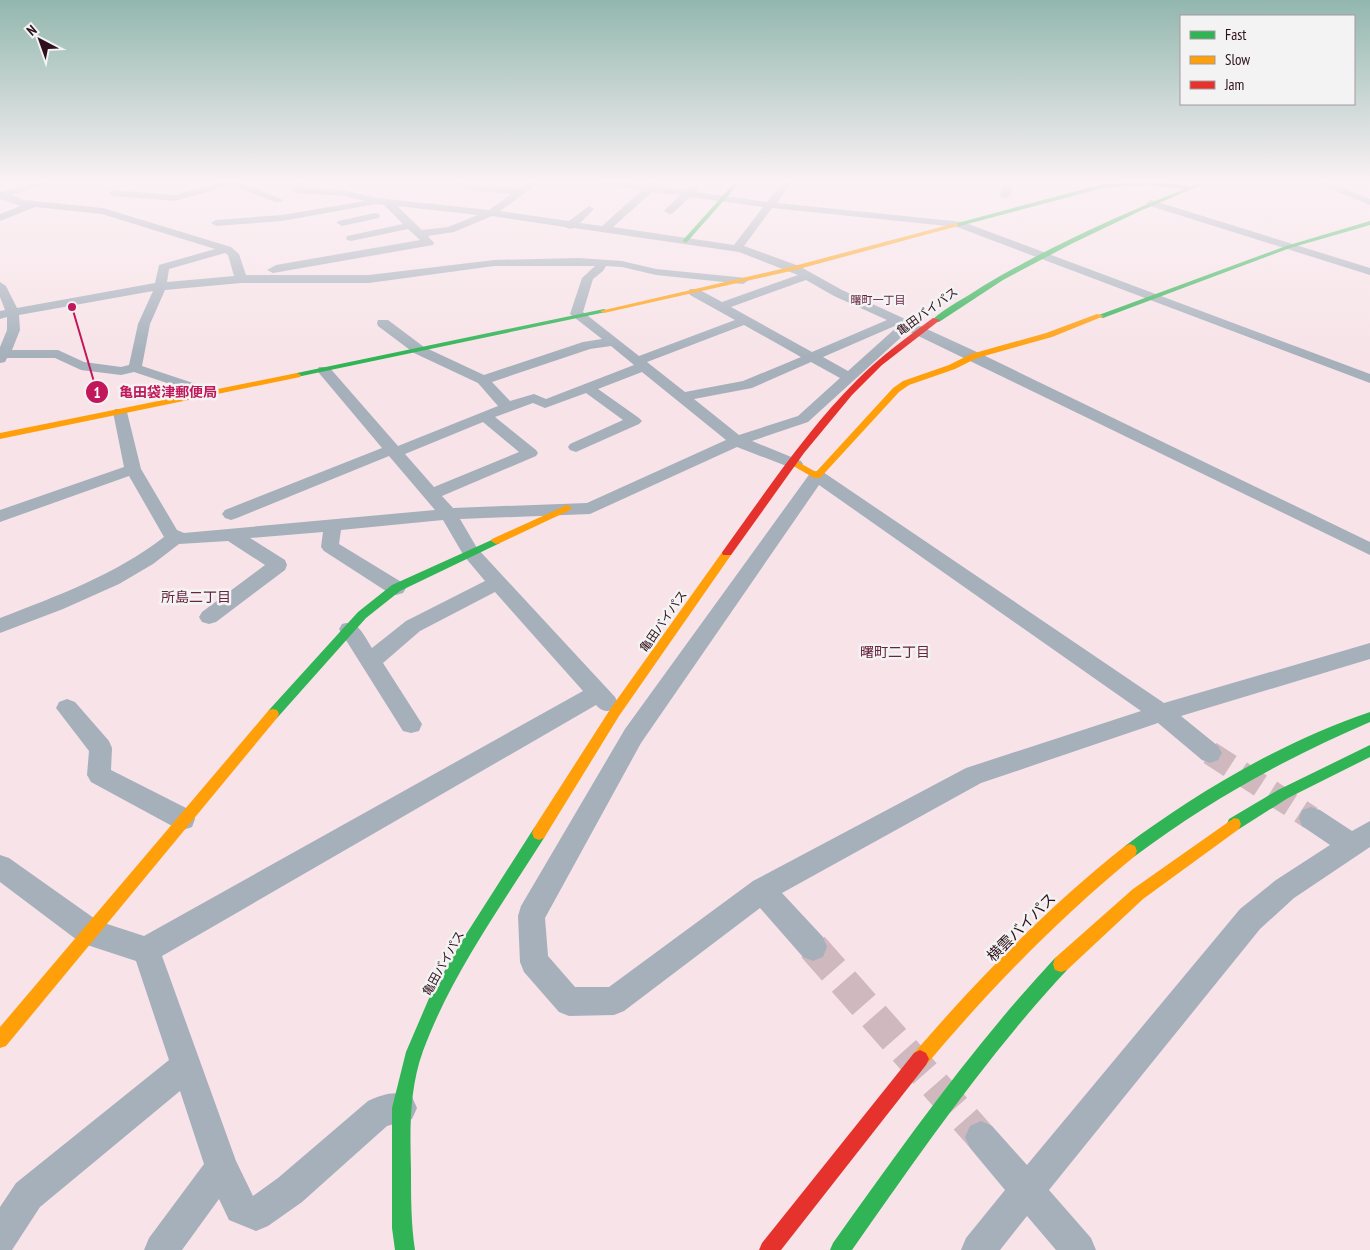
<svg xmlns="http://www.w3.org/2000/svg" width="1370" height="1250" viewBox="0 0 1370 1250" font-family="'PT Sans Narrow','Noto Sans JP',sans-serif">
  <style>
    .lines { fill: none; stroke-linecap: round; stroke-linejoin: round }
    .street-tunnel-far1 { stroke: #cfb9bf; stroke-width: 24; stroke-dasharray: 24 12; stroke-linecap: butt }
    .street-tunnel { stroke: #cfb9bf; stroke-width: 31; stroke-dasharray: 31 15; stroke-linecap: butt }
    .street { fill: #a5b0bb; fill-rule: evenodd }
    .fast { fill: #30b455; fill-rule: evenodd }
    .slow { fill: #ff9f0a; fill-rule: evenodd }
    .jam { fill: #e5322d; fill-rule: evenodd }
    .labels { text-anchor: middle; dominant-baseline: central; stroke-width: 5; stroke-linejoin: round; paint-order: stroke }
    .far-neighbourhood-label { font-size: 11px; fill: #69243e; stroke: #f3f3f3 }
    .street-label { font-size: 12px; fill: #2f111c; stroke: #f3f3f3 }
    .neighbourhood-label { font-size: 14px; fill: #69243e; stroke: #f3f3f3 }
    .near-street-label { font-size: 15px; fill: #2f111c; stroke: #f3f3f3 }
    .leader { fill: none; stroke: #c2185b; stroke-width: 2 }
    .callout-dot { fill: #c2185b; stroke: #f3f3f3; stroke-width: 2 }
    .mark-label { font-size: 15px; text-anchor: middle; font-weight: bold; fill: #fff }
    .callout-label { font-size: 14px; text-anchor: middle; font-weight: bold; fill: #c2185b; stroke: #f3f3f3; stroke-width: 5; stroke-linejoin: round; paint-order: stroke }
  </style>
  <rect width="100%" height="100%" fill="#f7e3e8"/>
  <g class="lines">
    <!-- street-tunnel-far1 -->
    <path class="street-tunnel-far1" d="M1210,753L1311,818"/>
    <!-- street-tunnel -->
    <path class="street-tunnel" d="M813,947L981,1137"/>
    <!-- street -->
    <g class="street">
      <path d="M42,181H59L11,195L24,200L103,208L231,247L239,254L246,275H369L494,260L579,258L622,261L656,269L747,278L749,280L743,284L656,275L622,267L606,266L603,271L593,279L583,312L639,356L735,320L690,295L688,292L690,289H698L722,302L798,275L739,252L574,228L570,229L565,227L492,216L454,232L428,236L434,243L433,245L273,273L267,270L276,265L420,240L408,229L351,241L347,240L346,238L347,236L403,224L384,205L376,204L282,221L216,226L211,223L216,220L282,215L365,201L344,196L295,193L291,188L299,181H310L302,188L344,190L377,198L489,210L511,194L470,190L450,181H464L472,184L519,189L529,181H541L500,211L569,221L589,206L594,209L580,223L602,226L642,190L597,184L592,181H619L648,185L652,181H660L661,183L658,187L686,190L694,185L699,188L696,192L767,202L783,181H793L777,203L963,222L1370,374V383L957,227L772,208L744,246L799,266L842,290L979,353L1370,542V555L908,331L808,422L752,441L801,461L803,464L801,467H789L737,447L590,514L460,519L477,548L615,697L618,703L615,709C607,712 602,712 596,705L162,956L236,1161L253,1196L278,1178L368,1101C384,1094 396,1090 412,1097L417,1108L412,1119L387,1126L302,1202L268,1226L256,1231L229,1220L219,1199L182,1250H144L149,1238L204,1164L180,1091L40,1207L12,1250H0V1207L16,1183L169,1060L136,961L81,943L0,882V855L9,858L98,921L144,936L583,691L495,592L420,631L383,663L422,724L419,731L411,733L403,731L339,629L342,624C358,619 364,636 372,648L406,621L485,581L464,556L443,520L341,530L339,544L403,583L406,588L403,593L396,595L389,593L324,551L321,547L323,532L250,538L285,560L287,565L285,570L216,622L209,624L202,622L199,617L202,612L265,565L228,541L179,544L153,564L119,584L63,609L0,633V618C57,596 115,575 164,537L129,476L0,522V510L124,467L113,412L115,409H125L127,412L141,469L177,530L184,533L435,510L389,456L237,518L231,520L225,518L222,514L225,510L382,448L319,373L317,370L319,367H329L398,446L498,406L478,383L414,353L378,326L377,323L378,320H388L424,347L484,375L583,342L602,339L570,314L582,278L595,266H494L369,283H241L165,290L150,324L142,366L214,390L216,393L214,396L209,397L134,372L121,375L81,370L55,358H7L5,362L0,363V347L7,330V317L0,319V311L5,310L0,297V282L6,286L17,308L155,283L159,265L215,249L102,214L35,207L0,221V214L21,206L0,199V192ZM652,192L680,195L664,211L669,214L673,213L690,197L763,207L734,245L613,227ZM397,206L478,215L448,227L422,230ZM225,253L228,255L234,276L167,282L169,269ZM806,280L834,296L887,320L812,352L731,307ZM153,291L138,324L129,365L121,367L84,362L58,350H12L20,330L19,315ZM744,325L801,357L743,381L685,392L647,362ZM897,325L898,326L848,371L823,357ZM611,346L634,365L546,399L534,394L510,401L492,382L590,349ZM811,362L840,378L798,416L739,435L694,399L752,388ZM642,372L726,440L587,503L453,508L442,496L536,456L538,453L536,450L495,417L533,403L545,408L586,393L623,420L570,444L568,447L570,450L576,452L639,424L642,421L639,418L598,389ZM483,422L519,452L434,487L405,454Z"/>
      <path d="M224,181H239L283,200L281,202H275L231,185L175,201L113,196L108,193L113,190L175,195Z"/>
      <path d="M1003,181H1013L1010,196L1005,199L1000,196Z"/>
      <path d="M1312,181H1326L1370,199V205Z"/>
      <path d="M1151,200L1370,268V275L1147,205L1146,203Z"/>
      <path d="M375,213L379,214L380,216L379,218L342,226L337,223L338,221Z"/>
      <path d="M817,471L823,472L1164,703L1370,643V659L1181,716L1218,746L1222,753L1218,760L1210,763L1202,760L1158,723L981,783L782,893L823,937L827,947L823,957L813,961L803,957L760,908L624,1011L614,1015L569,1016L559,1012L524,972L520,962L518,916L521,906L625,729L811,472ZM819,485L1141,711L966,768L753,881L609,987H575L548,956L545,918L641,743Z"/>
      <path d="M67,699L75,702L109,741L112,748L111,770L192,811L195,819L192,827L183,830L174,827L91,782L87,775L89,751L56,708L59,702Z"/>
      <path d="M1311,807L1320,810L1352,831L1370,821V847L1294,898L1260,929L1049,1190L1091,1238L1096,1250H1056L1027,1216L1000,1250H961L966,1238L1005,1190L970,1148L965,1137L970,1126L981,1121L992,1126L1027,1165L1240,909L1276,880L1330,845L1302,826L1299,818L1302,810Z"/>
    </g>
    <!-- fast -->
    <g class="fast">
      <path d="M736,181H741L687,242H683V240Z"/>
      <path d="M1145,181L1186,185L1189,187L1204,181H1211L1140,211L1071,244L1003,280L939,322L932,320C946,307 967,297 983,286C1047,248 1116,216 1185,189L1145,185L1103,188L956,227L954,226V224L1103,184Z"/>
      <path d="M1370,221V225L1290,248L1103,318L1096,316L1286,246Z"/>
      <path d="M604,309L606,310V312L297,377L293,375L297,373Z"/>
      <path d="M496,538L501,541L500,543L400,591L366,618L277,718L273,719L269,718L267,714L269,710L358,612L392,585Z"/>
      <path d="M1370,712V722C1286,758 1208,801 1135,856L1130,858L1125,856L1123,851L1125,846C1199,791 1282,742 1370,712Z"/>
      <path d="M1370,745V757L1288,798L1239,829L1234,830L1229,829L1227,824L1229,819L1278,790Z"/>
      <path d="M539,826L544,828L546,833L544,838C501,906 451,975 423,1051C409,1090 410,1130 411,1171C411,1197 411,1224 415,1250H395L392,1228V1108L406,1052L430,996L465,936L534,828Z"/>
      <path d="M1061,956L1067,958L1069,964L1067,970C986,1057 920,1153 852,1250H830L833,1243C903,1145 972,1047 1055,958Z"/>
    </g>
    <!-- slow -->
    <g class="slow">
      <path d="M956,223L958,224V226L795,270L604,313L600,311L794,266Z"/>
      <path d="M1097,314L1104,316L1052,337L977,358L955,369L909,385L899,392L820,478H814L790,464L792,462H798L816,472L893,388L903,381L949,365L971,354L1046,333Z"/>
      <path d="M297,373L301,375L300,377L0,439V433Z"/>
      <path d="M567,505L572,508L570,510L500,543L496,544L491,541L492,539Z"/>
      <path d="M727,550L731,551L732,553L731,555L619,716L544,838L539,840L534,838L532,833L534,828L611,708L723,551Z"/>
      <path d="M273,709L277,710L279,714L277,718L6,1046L0,1048V1027L269,710Z"/>
      <path d="M1234,818L1239,819L1241,824L1239,829L1143,899L1067,970L1061,972L1055,970L1053,964L1055,958L1133,889Z"/>
      <path d="M1130,844L1135,846L1137,851L1135,856C1058,919 990,989 926,1065L920,1068L914,1065L911,1059L914,1053C979,978 1047,908 1125,846Z"/>
    </g>
    <!-- jam -->
    <g class="jam">
      <path d="M933,318L940,320L882,365L852,395L804,453L731,555H723L722,553L723,551C765,493 806,431 857,380C880,357 907,337 933,318Z"/>
      <path d="M920,1050L926,1053L929,1059L926,1065L781,1250H759L762,1243L914,1053Z"/>
    </g>
  </g>
  <!-- sky -->
  <linearGradient id="sky" x2="0" y2="1"><stop stop-color="#92b7ae"/><stop offset="0.51" stop-color="#fbf2f5"/><stop offset="1" stop-color="#fbf2f5" stop-opacity="0"/></linearGradient>
  <rect width="1370" height="356" fill="url(#sky)"/>
  <g class="labels">
    <!-- far-neighbourhood labels -->
    <g class="far-neighbourhood-label">
      <text x="878" y="300">曙町一丁目</text>
    </g>
    <!-- street labels -->
    <g class="street-label">
      <text transform="translate(927 311) rotate(-36)">亀田バイパス</text>
      <text transform="translate(663 621) rotate(-55)">亀田バイパス</text>
      <text transform="translate(443 963) rotate(-61)">亀田バイパス</text>
    </g>
    <!-- neighbourhood labels -->
    <g class="neighbourhood-label">
      <text x="196" y="597">所島二丁目</text>
      <text x="895" y="652">曙町二丁目</text>
    </g>
    <!-- near-street labels -->
    <g class="near-street-label">
      <text transform="translate(1021 927) rotate(-45)">横雲バイパス</text>
    </g>
  </g>
  <!-- callouts -->
  <path class="leader" d="M72 307L97 392"/>
  <g class="callout-dot">
    <circle cx="72" cy="307" r="5"/>
    <circle cx="97" cy="392" r="12"/>
  </g>
  <g class="mark-label">
    <text x="97" y="398">1</text>
  </g>
  <g class="callout-label">
    <text x="168" y="397">亀田袋津郵便局</text>
  </g>
  <!-- legend -->
  <rect x="1180" y="15" width="175" height="90" fill="#f3f3f3" stroke="#a5999d"/>
  <rect x="1190" y="31" width="25" height="8" fill="#30b455" stroke="#a5999d"/>
  <text x="1225" y="40" font-size="15" fill="#2f111c">Fast</text>
  <rect x="1190" y="56" width="25" height="8" fill="#ff9f0a" stroke="#a5999d"/>
  <text x="1225" y="65" font-size="15" fill="#2f111c">Slow</text>
  <rect x="1190" y="81" width="25" height="8" fill="#e5322d" stroke="#a5999d"/>
  <text x="1225" y="90" font-size="15" fill="#2f111c">Jam</text>
  <!-- north arrow -->
  <g transform="translate(40 40) rotate(319)" stroke="#f3f3f3" stroke-width="4" paint-order="stroke">
  <path d="M0-4L9 19L0 12L-9 19Z" fill="#2f111c"/>
  <text y="-8" font-size="14" font-weight="bold" text-anchor="middle" fill="#2f111c">N</text>
  </g>
</svg>
